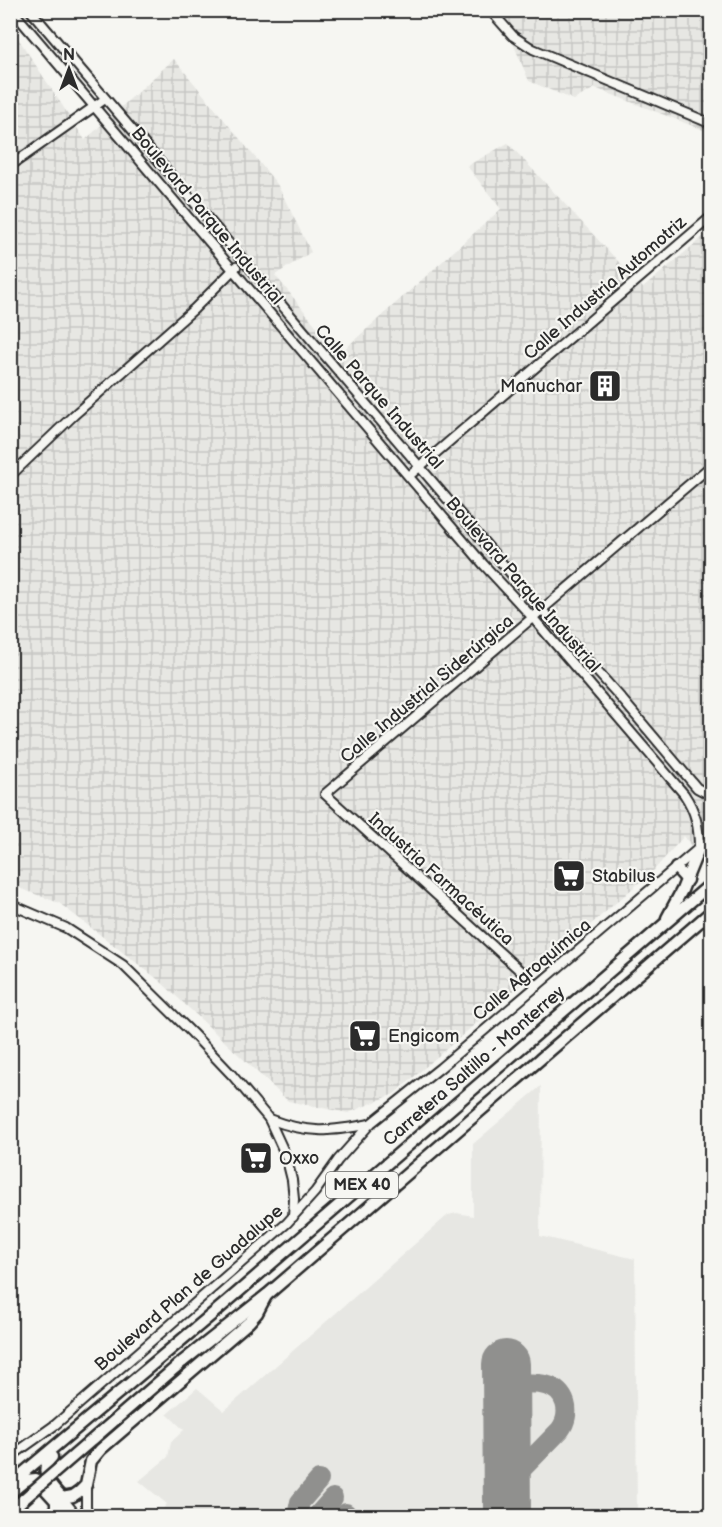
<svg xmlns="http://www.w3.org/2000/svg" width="722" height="1527" viewBox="0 0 722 1527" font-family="'Balsamiq Sans',sans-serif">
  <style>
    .built { fill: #e7e7e3 }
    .industrial { fill: url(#industrial-grid) }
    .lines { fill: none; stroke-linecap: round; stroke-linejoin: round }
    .taxiway { stroke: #90908e; stroke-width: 20 }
    .runway { stroke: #90908e; stroke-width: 48 }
    .minor-casing { stroke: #2b2b2b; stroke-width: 12 }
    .highway-casing { stroke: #2b2b2b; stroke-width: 15 }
    .minor { stroke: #f6f6f2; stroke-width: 8 }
    .highway { stroke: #f6f6f2; stroke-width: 10 }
    .highway-bridge-casing { stroke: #2b2b2b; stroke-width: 15; stroke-linecap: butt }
    .highway-bridge { stroke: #f6f6f2; stroke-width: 10 }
    .labels { text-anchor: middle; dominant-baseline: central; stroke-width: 4.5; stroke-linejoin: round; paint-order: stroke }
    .shield { fill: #f6f6f2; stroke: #686867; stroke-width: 1.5 }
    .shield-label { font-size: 16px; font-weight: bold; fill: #2b2b2b }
    .street-label { font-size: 18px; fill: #2b2b2b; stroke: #f6f6f2 }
    .poi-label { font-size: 18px; fill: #2b2b2b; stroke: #f6f6f2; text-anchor: start }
  </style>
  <defs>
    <pattern id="industrial-grid" width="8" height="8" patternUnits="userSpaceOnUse" patternTransform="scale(1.5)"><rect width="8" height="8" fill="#e7e7e3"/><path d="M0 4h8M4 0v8" fill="none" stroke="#c6c6c3"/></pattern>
  </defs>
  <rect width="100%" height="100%" fill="#f6f6f2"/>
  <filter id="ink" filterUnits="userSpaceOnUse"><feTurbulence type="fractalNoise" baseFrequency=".0167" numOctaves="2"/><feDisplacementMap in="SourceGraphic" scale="12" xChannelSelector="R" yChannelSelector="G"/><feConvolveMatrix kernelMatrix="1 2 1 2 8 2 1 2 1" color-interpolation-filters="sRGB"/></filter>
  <g filter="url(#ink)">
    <!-- built -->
    <path class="built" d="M541,1086L540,1236L635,1259L637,1516H157L167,1504L139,1481L168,1457L171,1442L184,1430L167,1414L197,1388L224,1411L448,1215L457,1213L473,1216V1144Z"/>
    <!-- industrial -->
    <g class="industrial">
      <path d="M495,11H711V133L595,88L574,100L529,81L510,36Z"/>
      <path d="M10,26L85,140L174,59L277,184L311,252L275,275L339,354L501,209L467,166L508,143L643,288L711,230V874L684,836L654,870L394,1094L348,1113L288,1101L160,981L59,903L11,885Z"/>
    </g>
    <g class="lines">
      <!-- taxiway -->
      <g class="taxiway">
        <path d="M506,1383C519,1384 533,1382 545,1385C567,1390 572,1414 560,1430L512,1479L507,1505"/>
        <path d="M298,1511L300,1502L319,1480"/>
        <path d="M317,1516L333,1498"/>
        <path d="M343,1516L346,1513"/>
      </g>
      <!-- runway -->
      <path class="runway" d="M506,1364L507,1516"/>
      <!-- minor casing -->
      <g class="minor-casing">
        <g id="minor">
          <path d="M12,10L484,565L533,618L684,794C696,812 699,827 699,848"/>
          <path d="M30,10L542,610L621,698L697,788L712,796"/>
          <path d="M490,10L513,36L533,49L712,124"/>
          <path d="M10,166L105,99"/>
          <path d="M10,476L74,415L194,309L236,267"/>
          <path d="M409,476L712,216"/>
          <path d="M10,904L66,928L123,965L192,1033L232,1075L269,1119L286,1156L292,1180L294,1199L293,1217"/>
          <path d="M537,986L325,794L712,465"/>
          <path d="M269,1119C308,1134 329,1132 370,1124"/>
          <path d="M10,1457L55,1425L287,1223L315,1192L338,1160L370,1124L440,1068L712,837"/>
          <path d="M86,1485V1506L88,1516"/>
          <path d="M62,1498L77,1516"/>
          <path d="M57,1503L68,1516"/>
        </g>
      </g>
      <!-- highway casing -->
      <g class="highway-casing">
        <g id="highway">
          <path d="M676,868L687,880"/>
          <path d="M667,918L682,890L699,848"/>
          <path d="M182,1362L268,1294L712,911"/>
          <path d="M52,1457C37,1471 51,1486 62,1498L73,1496L80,1491L86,1485L91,1461L101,1449L249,1322L257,1313L266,1296"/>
          <path d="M10,1484L222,1306L712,883"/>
          <path d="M10,1493L26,1480L36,1479L56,1501V1516"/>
        </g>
      </g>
      <!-- minor -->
      <use href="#minor" class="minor"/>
      <!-- highway -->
      <use href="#highway" class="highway"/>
      <!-- highway-bridge casing -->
      <g class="highway-bridge-casing">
        <path id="highway-bridge" d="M10,1511L182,1362"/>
      </g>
      <!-- highway-bridge -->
      <use href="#highway-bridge" class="highway-bridge"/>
    </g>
  </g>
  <!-- icons -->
  <defs>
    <g id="building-square" transform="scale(1.725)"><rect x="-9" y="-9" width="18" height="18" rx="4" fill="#2b2b2b" stroke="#f6f6f2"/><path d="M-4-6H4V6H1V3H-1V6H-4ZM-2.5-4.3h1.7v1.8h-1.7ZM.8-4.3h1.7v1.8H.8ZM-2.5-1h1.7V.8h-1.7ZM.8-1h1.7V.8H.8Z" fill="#fff"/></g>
    <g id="supermarket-square" transform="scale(1.725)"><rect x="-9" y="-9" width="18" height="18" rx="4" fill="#2b2b2b" stroke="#f6f6f2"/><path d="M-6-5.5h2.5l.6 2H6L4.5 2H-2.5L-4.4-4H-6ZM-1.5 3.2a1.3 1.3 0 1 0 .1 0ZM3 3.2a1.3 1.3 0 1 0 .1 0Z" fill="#fff"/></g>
  </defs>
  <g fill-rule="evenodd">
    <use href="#building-square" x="605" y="386"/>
    <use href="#supermarket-square" x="569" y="876"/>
    <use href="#supermarket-square" x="365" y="1036"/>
    <use href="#supermarket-square" x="256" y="1158"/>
  </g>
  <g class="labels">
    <!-- shield labels -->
    <rect class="shield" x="326" y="1172" width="72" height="26" rx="4.5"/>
    <g class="shield-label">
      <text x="362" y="1185">MEX 40</text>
    </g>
    <!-- street labels -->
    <g class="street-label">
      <text transform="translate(207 216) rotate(50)">Boulevard Parque Industrial</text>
      <text transform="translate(605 288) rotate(-41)">Calle Industria Automotriz</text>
      <text transform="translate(379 397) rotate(49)">Calle Parque Industrial</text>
      <text transform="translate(523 585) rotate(49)">Boulevard Parque Industrial</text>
      <text transform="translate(427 689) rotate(-40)">Calle Industrial Siderúrgica</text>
      <text transform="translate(441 879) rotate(42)">Industria Farmacéutica</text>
      <text transform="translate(532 970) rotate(-40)">Calle Agroquímica</text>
      <text transform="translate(474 1066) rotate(-41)">Carretera Saltillo - Monterrey</text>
      <text transform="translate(189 1288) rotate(-41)">Boulevard Plan de Guadalupe</text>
    </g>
    <!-- poi labels -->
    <g class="poi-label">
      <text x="582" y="386" text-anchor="end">Manuchar</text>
      <text x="592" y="876">Stabilus</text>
      <text x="388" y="1036">Engicom</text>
      <text x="279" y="1158">Oxxo</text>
    </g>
  </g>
  <!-- margin -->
  <rect width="722" height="1527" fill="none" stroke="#f6f6f2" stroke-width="36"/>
  <rect x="18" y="18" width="686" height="1491" fill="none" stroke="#2b2b2b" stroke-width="2" filter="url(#ink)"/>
  <!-- north arrow -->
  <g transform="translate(69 69)" stroke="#f6f6f2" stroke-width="4.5" paint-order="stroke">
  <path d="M0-4.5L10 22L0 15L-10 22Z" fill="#2b2b2b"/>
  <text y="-9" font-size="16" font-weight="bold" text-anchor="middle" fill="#2b2b2b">N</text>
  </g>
</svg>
